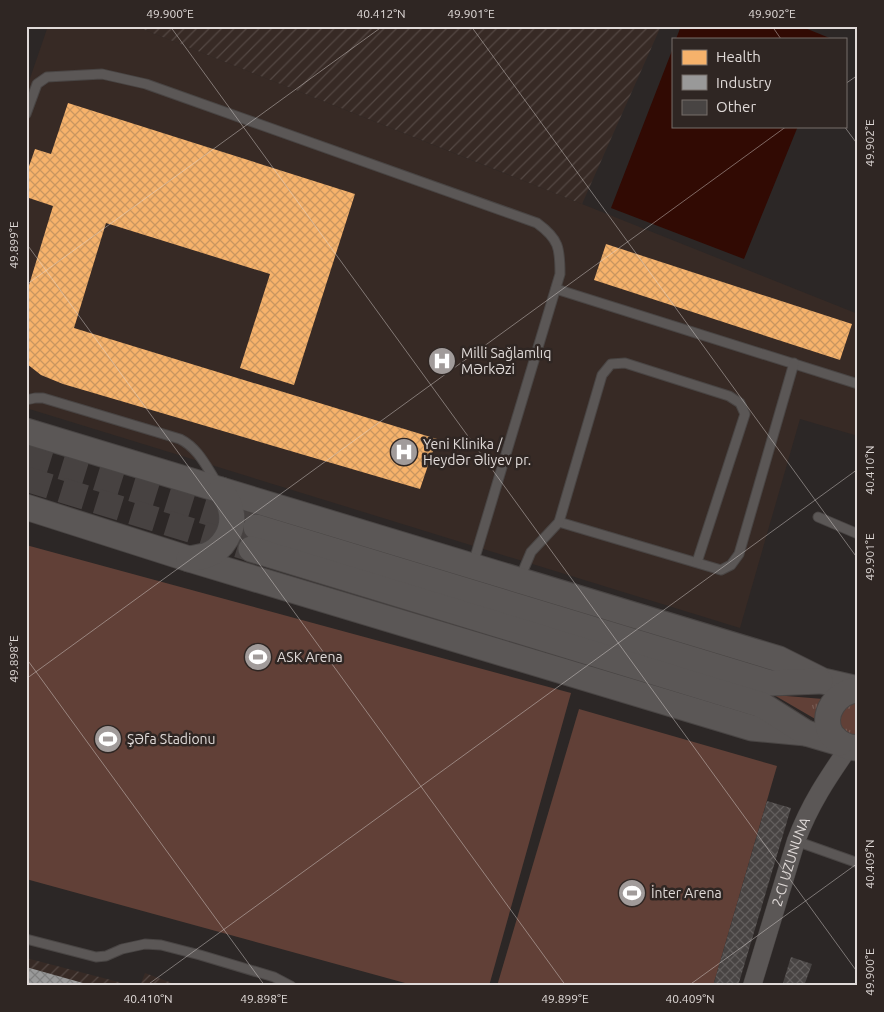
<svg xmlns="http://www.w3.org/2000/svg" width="884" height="1012" viewBox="0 0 884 1012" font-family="Ubuntu,sans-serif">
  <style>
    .built { fill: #372a25 }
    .industrial { fill: url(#industrial-furrows) }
    .grass { fill: url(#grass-tufts) }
    .pitch { fill: #614037 }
    .water { fill: #310a03 }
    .health { fill: url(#health-cross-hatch) }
    .industry { fill: url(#industry-cross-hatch) }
    .building { fill: url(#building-cross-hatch) }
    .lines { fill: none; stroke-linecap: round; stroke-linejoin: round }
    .secondary-tunnel { stroke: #474241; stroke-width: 25; stroke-dasharray: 25 12; stroke-linecap: butt }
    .service-casing { stroke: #494544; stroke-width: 11 }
    .minor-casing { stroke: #494544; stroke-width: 19 }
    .secondary-casing { stroke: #494544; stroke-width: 27 }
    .service { stroke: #5b5756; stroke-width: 9 }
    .minor { stroke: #5b5756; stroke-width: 18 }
    .secondary { stroke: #5b5756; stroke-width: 25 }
    .ticks { fill: none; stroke: #e0dad8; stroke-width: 1; stroke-opacity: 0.45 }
    .labels { text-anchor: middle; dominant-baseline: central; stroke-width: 5; stroke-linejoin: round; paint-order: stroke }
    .poi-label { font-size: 14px; fill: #e0dad8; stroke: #2f2623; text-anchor: start }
    .street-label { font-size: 14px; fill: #e0dad8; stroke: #2f2623 }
    .neatline { fill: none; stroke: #e0dad8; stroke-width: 2 }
    .ticks-label { font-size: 12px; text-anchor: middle; fill: #e0dad8 }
  </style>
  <defs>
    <pattern id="industrial-furrows" width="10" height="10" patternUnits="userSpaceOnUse" patternTransform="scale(1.25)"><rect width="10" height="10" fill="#372a25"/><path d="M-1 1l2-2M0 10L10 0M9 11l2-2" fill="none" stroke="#544844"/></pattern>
    <pattern id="grass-tufts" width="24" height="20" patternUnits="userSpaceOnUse" patternTransform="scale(1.25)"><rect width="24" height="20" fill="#614037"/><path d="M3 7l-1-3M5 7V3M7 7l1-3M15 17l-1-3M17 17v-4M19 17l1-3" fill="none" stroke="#775b53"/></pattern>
    <pattern id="health-cross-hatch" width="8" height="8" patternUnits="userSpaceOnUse" patternTransform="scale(1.25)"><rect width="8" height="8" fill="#f6b26b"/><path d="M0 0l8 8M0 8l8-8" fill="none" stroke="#c99660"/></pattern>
    <pattern id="industry-cross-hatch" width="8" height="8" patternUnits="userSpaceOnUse" patternTransform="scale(1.25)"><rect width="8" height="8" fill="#999"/><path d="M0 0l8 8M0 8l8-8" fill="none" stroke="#7f7f7f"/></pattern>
    <pattern id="building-cross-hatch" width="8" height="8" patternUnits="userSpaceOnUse" patternTransform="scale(1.25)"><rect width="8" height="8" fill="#484443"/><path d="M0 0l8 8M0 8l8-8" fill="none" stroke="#625e5d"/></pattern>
  </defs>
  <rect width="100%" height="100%" fill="#2c2726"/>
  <!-- built -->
  <path class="built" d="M48,26H135L858,314V436L800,419L740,628L26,408V90Z"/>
  <!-- industrial -->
  <g class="industrial">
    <path d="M135,26H661L582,204Z"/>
    <path d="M26,958L134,986H26Z"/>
    <path d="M145,973L180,986H140Z"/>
  </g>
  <!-- grass -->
  <g class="grass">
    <path d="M774,695L823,699L817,720Z"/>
    <path d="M852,703H858V736C835,734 836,714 852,703Z"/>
  </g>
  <!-- pitch -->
  <g class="pitch">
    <path d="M26,545L571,693L489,986H416L26,879Z"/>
    <path d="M579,709L777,766L713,986H497Z"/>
  </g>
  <!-- water -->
  <g class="water">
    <path d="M681,26H800L832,39H676Z"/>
    <path d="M673,48V126H798L744,259L611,208Z"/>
  </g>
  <!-- health -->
  <g class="health">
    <path d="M68,103L355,194L294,385L240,368L270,274L106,223L74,328L437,439L420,489L63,384L41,375L27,364L26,295L53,206L26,197V175L35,149L51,154Z"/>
    <path d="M606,244L852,324L840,360L594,280Z"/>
  </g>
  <!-- industry -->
  <path class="industry" d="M26,967L90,985V986H26Z"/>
  <!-- building -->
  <g class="building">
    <path d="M767,801L791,808L738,986H713Z"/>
    <path d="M791,957L812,964L804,986H782Z"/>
  </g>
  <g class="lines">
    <!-- secondary-tunnel -->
    <g class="secondary-tunnel">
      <path d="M26,456L251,526"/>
      <path d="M26,479L251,549"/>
    </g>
    <!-- service casing -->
    <g class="service-casing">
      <g id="service">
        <path d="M26,114L37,84L47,77L102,74L146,84L537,223C559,239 560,248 560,274L473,564"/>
        <path d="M556,289L858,384"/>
        <path d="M26,400L35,398H43L180,439C198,448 206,466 217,483"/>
        <path d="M818,517L858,534"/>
        <path d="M559,522L721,570L731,565L739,554L794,363"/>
        <path d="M520,578L531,552L559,522L602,375L611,364L625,363L729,396L740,403L745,414L697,562"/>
        <path d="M796,841L858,863"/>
        <path d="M26,939L96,957L106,956L122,949L145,944L161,945L200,955L274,977L291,986"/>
      </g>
    </g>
    <!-- minor casing -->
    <g class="minor-casing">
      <g id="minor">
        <path id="s1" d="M752,986L796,841C810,804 827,779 849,747"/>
      </g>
    </g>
    <!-- secondary casing -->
    <g class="secondary-casing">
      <g id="secondary">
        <path d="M26,431L779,659L823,681L858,689"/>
        <path d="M26,507L189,559L752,728L806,733"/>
        <path d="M256,527L770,683L820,681"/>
        <path d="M251,549L762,705L806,733L840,743L849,747L858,748"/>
        <path d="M189,559C194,558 200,557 205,556C223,550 235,530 231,511C230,503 225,496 221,490"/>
        <path d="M840,743C837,740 833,737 831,734C820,714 837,691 858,690"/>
      </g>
    </g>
    <!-- service -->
    <use href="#service" class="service"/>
    <!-- minor -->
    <use href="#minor" class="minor"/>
    <!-- secondary -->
    <use href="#secondary" class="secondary"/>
  </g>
  <!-- ticks -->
  <path class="ticks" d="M170,26L858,973M471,26L858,559M772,26L781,39M845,84L858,75M844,126L858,145M26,243L566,986M26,285L383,26M26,658L265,986M26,679L787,126M146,986L858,469M688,986L858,863"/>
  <!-- icons -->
  <defs>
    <g id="hospital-disc" transform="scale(1.4375)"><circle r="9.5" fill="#a19b9a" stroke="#2f2623"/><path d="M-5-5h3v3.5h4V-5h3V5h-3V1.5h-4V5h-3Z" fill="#fff"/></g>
    <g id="stadium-disc" transform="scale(1.4375)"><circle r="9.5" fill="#a19b9a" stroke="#2f2623"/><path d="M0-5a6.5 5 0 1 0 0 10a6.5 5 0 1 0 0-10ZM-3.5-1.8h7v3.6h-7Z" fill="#fff"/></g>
  </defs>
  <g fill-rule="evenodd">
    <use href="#hospital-disc" x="442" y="361"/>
    <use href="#hospital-disc" x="404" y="452"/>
    <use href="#stadium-disc" x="258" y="657"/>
    <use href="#stadium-disc" x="108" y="739"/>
    <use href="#stadium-disc" x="632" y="893"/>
  </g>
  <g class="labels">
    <!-- poi labels -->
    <g class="poi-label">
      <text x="461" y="353">Milli Sağlamlıq<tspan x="461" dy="16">Mərkəzi</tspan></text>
      <text x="423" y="444">Yeni Klinika /<tspan x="423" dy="16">Heydər Əliyev pr.</tspan></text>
      <text x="277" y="657">ASK Arena</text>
      <text x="127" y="739">Şəfa Stadionu</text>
      <text x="651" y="893">İnter Arena</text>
    </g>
    <!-- street labels -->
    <g class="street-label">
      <text stroke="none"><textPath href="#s1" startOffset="130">2-CI UZUNUNA</textPath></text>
    </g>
  </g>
  <!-- border -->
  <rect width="884" height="1012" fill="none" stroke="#2f2623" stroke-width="55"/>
  <!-- legend -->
  <rect x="672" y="38" width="175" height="90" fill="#2f2623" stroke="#766e6b"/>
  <rect x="682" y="50" width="25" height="15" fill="#f6b26b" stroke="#766e6b"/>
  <text x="716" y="62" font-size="15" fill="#e0dad8">Health</text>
  <rect x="682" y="75" width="25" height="15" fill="#999999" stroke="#766e6b"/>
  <text x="716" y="88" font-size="15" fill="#e0dad8">Industry</text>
  <rect x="682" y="100" width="25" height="15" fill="#484443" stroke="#766e6b"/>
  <text x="716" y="112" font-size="15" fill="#e0dad8">Other</text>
  <rect x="28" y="28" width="828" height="956" class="neatline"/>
  <g class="ticks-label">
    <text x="170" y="18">49.900°E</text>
    <text x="381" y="18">40.412°N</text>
    <text x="471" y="18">49.901°E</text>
    <text x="772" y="18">49.902°E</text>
    <text transform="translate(870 143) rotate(-90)" y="4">49.902°E</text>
    <text transform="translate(14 245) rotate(-90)" y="4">49.899°E</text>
    <text transform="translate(870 470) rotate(-90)" y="4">40.410°N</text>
    <text transform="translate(870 557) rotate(-90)" y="4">49.901°E</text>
    <text transform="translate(14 659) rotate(-90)" y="4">49.898°E</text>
    <text transform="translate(870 864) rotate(-90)" y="4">40.409°N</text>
    <text transform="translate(870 972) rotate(-90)" y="4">49.900°E</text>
    <text x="148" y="1003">40.410°N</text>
    <text x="264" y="1003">49.898°E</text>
    <text x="565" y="1003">49.899°E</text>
    <text x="690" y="1003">40.409°N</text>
  </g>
</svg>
